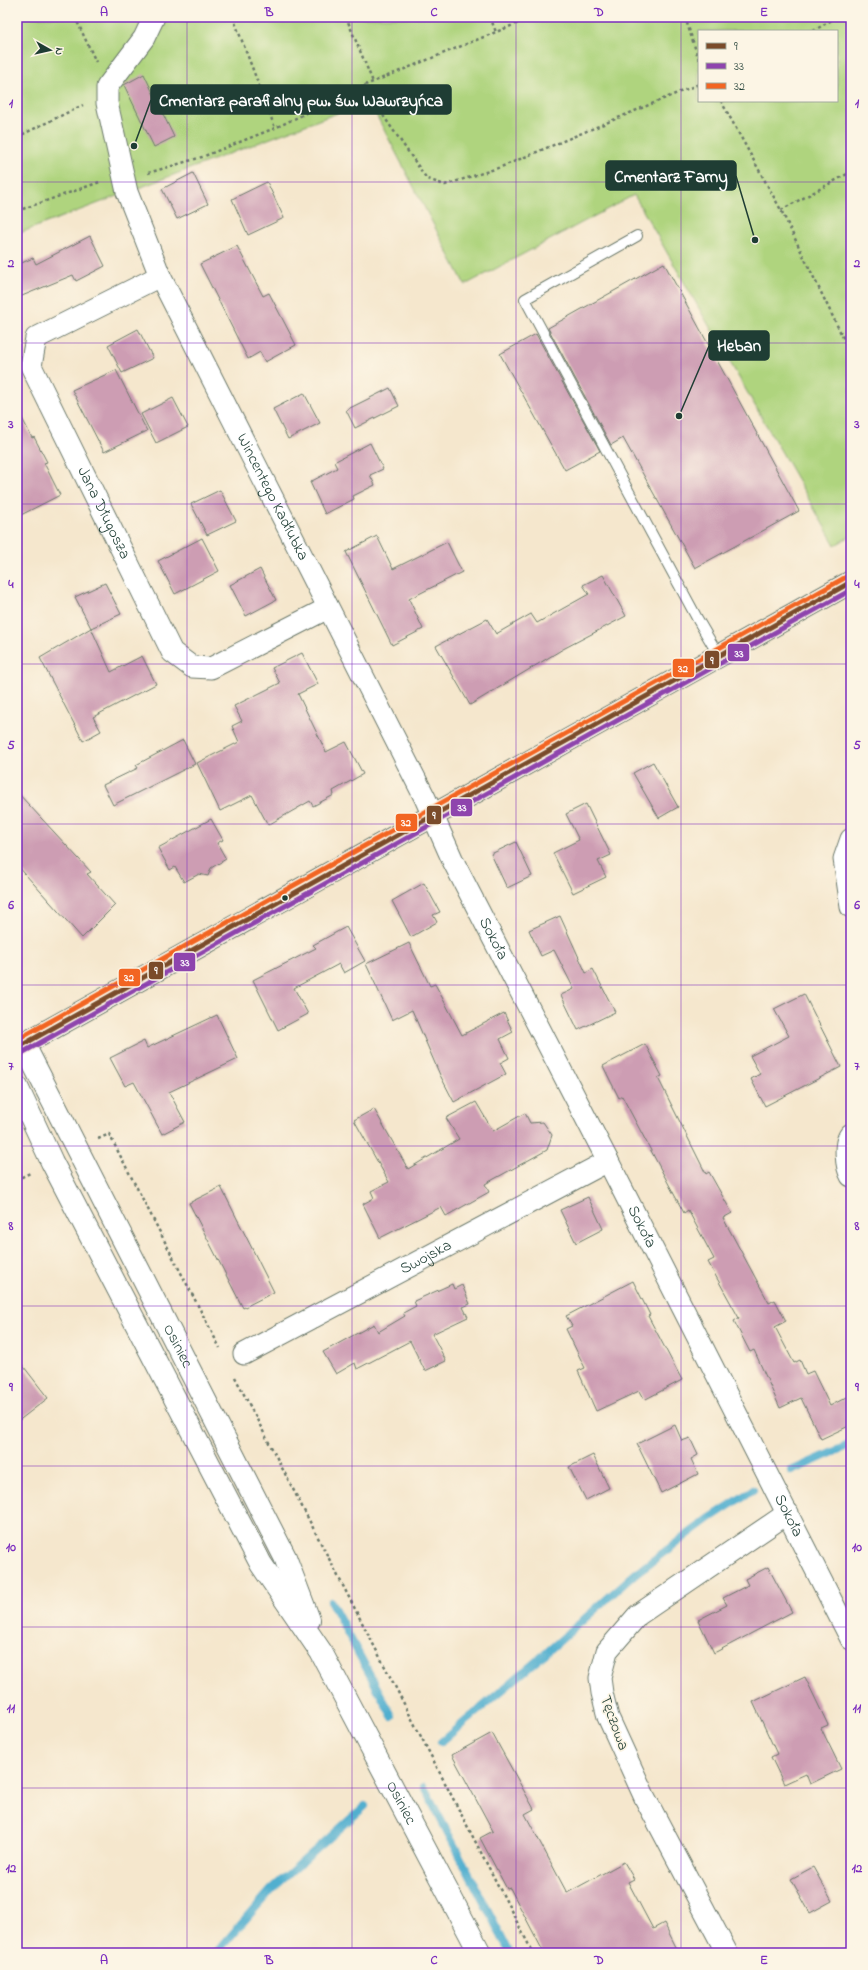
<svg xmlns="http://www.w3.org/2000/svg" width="868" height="1970" viewBox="0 0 868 1970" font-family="'Indie Flower',sans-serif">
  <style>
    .green { fill: #afd47e; stroke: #678859; fill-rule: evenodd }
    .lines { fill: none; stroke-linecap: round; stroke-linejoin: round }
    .stream { stroke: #51afcf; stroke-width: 8 }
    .building { fill: #cd9db3 }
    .lane-casing { stroke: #6a786a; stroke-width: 12 }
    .street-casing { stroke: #6a786a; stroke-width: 23 }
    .secondary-casing { stroke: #6a786a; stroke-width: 24 }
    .path { stroke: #6a786a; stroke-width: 2.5; stroke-dasharray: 3 3; stroke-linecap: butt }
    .lane { stroke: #fff; stroke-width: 10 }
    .street { stroke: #fff; stroke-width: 21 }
    .secondary { stroke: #fff; stroke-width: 22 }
    .bus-1-casing { stroke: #fcf5e5; stroke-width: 8 }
    .bus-2-casing { stroke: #fcf5e5; stroke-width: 8 }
    .bus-3-casing { stroke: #fcf5e5; stroke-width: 8 }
    .bus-1 { stroke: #7a4b2a; stroke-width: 5 }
    .bus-2 { stroke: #8e44ad; stroke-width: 5 }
    .bus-3 { stroke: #f26522; stroke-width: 5 }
    .grid { fill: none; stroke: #7b2cbf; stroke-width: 1; stroke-opacity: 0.55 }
    .bus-dot { fill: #1f3d34; stroke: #fcf5e5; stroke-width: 1.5 }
    .labels { text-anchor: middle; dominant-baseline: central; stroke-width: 3.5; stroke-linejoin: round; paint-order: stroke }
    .street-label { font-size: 16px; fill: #1f3d34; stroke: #fcf5e5 }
    .leader { fill: none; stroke: #1f3d34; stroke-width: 1.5 }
    .callout-dot { fill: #1f3d34; stroke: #fcf5e5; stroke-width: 1.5 }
    .callout { fill: #1f3d34; stroke: #1f3d34; stroke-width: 1.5 }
    .callout-label { font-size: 17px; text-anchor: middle; font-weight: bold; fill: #fff }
    .line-badge { stroke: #fcf5e5; stroke-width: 1.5 }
    .badge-label { font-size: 11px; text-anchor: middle; font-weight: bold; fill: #fff }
    .neatline { fill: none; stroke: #7b2cbf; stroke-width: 1.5 }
    .grid-label { font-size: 13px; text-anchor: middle; font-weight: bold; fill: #7b2cbf }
  </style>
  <rect width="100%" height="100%" fill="#fcf5e5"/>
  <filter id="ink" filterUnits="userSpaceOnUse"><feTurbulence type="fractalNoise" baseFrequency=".025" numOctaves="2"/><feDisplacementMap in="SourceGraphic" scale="8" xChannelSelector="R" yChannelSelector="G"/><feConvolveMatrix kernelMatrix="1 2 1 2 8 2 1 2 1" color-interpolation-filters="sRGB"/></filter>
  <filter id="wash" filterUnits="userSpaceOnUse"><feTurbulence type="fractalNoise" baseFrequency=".012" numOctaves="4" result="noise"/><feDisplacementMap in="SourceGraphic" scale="16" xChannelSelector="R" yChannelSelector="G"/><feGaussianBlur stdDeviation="0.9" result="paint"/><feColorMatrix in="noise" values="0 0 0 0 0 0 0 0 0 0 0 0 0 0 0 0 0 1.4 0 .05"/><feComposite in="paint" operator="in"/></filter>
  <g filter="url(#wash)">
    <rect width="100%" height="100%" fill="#f5e7cd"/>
    <!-- green -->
    <path class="green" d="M17,17H851V536L835,545L634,195L465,285L369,101L17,234ZM699,31H837V101H699Z"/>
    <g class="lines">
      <!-- stream -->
      <g class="stream">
        <path d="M791,1471L851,1444"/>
        <path d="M331,1602L392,1716"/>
        <path d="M441,1742L546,1653L636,1573L710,1518L753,1490"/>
        <path d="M424,1787L510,1953"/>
        <path d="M216,1953L272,1889L365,1806"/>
      </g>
    </g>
    <g id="blocks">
      <!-- building -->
      <g class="building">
        <path d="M144,74L174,137L154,147L124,85Z"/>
        <path d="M193,173L208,204L177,219L162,189Z"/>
        <path d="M267,182L284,218L248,235L232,199Z"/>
        <path d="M90,236L105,266L76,281L73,275L17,298V265L33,258L36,264Z"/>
        <path d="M237,246L263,296L269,293L296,345L265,362L260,352L248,359L200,264Z"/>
        <path d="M664,263L799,511L695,568L623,438L611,445L548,328Z"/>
        <path d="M138,329L153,358L122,373L108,345Z"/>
        <path d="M536,334L600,451L565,470L500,354Z"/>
        <path d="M116,370L147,431L104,452L72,390Z"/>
        <path d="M390,388L399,406L355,428L346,410Z"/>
        <path d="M304,393L320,423L288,439L273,409Z"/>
        <path d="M173,398L188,427L156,443L141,414Z"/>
        <path d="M17,408L32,438L34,437L47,462L44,463L60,495L17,517Z"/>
        <path d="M370,443L383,469L370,475L375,485L353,496L354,499L325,514L310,482L337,468L334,462Z"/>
        <path d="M220,490L236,521L207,535L191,504Z"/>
        <path d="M377,536L393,569L447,542L462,572L409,599L423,629L392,645L346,552Z"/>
        <path d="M202,538L219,571L175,594L158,561Z"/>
        <path d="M260,569L276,600L246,616L230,585Z"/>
        <path d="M603,575L626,616L563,649L470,705L436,646L487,619L496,634L531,614L537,623L589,594L583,585Z"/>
        <path d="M105,583L121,614L91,628L75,597Z"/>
        <path d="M91,628L111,672L142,656L156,684L93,717L101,731L83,741L40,658Z"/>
        <path d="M302,653L318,684L298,694L326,752L346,742L363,774L333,791L334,795L313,806L310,801L268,825L252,795L220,811L197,763L239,742L232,726L242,721L234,706L280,683L272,668Z"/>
        <path d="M183,740L195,764L113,805L103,785L138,768L136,765Z"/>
        <path d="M653,762L678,807L659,818L633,773Z"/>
        <path d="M17,792L91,872L87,874L115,905L82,938L17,865Z"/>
        <path d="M586,804L611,855L598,861L606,877L573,893L553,853L579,840L566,814Z"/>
        <path d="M211,819L223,840L217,843L226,859L211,868L208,876L199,874L184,882L175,867L170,870L158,848Z"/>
        <path d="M516,842L532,876L507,888L491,854Z"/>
        <path d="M424,883L440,912L433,915L437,922L411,937L392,901Z"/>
        <path d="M560,916L586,973L593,969L615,1012L578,1030L561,995L574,989L554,950L541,956L529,930Z"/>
        <path d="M346,927L365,961L344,973L339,964L294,988L308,1014L278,1030L253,980L316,948L313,945Z"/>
        <path d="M409,943L430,986L435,984L462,1035L504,1013L513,1032L500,1039L509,1058L500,1063L506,1074L454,1102L440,1075L412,1010L392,1020L366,964Z"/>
        <path d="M804,994L841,1067L765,1106L751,1079L760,1074L750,1056L789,1036L774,1009Z"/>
        <path d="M217,1015L238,1059L169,1092L185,1122L162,1134L134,1082L125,1086L110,1058L144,1041L147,1048Z"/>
        <path d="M645,1044L662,1076L658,1078L706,1174L709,1172L732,1213L723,1218L769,1303L775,1300L786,1321L775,1327L794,1363L800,1360L806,1374L813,1371L830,1406L851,1395V1425L821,1439L801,1398L780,1408L754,1350L750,1352L734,1321L739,1318L708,1262L714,1259L688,1210L684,1213L622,1096L619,1098L603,1066Z"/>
        <path d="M476,1102L493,1131L525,1113L530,1123L543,1122L552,1135L547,1150L485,1184L489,1192L446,1216L441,1207L380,1238L363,1204L374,1198L371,1191L389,1182L354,1120L374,1109L408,1169L459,1139L446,1118Z"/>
        <path d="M221,1187L274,1292L243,1308L189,1203Z"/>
        <path d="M588,1197L603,1229L576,1243L560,1210Z"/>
        <path d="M633,1281L650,1315L648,1316L682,1380L644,1400L639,1391L596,1411L578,1371L585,1368L566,1329L572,1326L566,1316Z"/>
        <path d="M452,1284L454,1289L462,1285L470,1304L463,1307L468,1317L432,1334L446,1361L425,1371L410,1341L357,1369L355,1363L336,1374L323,1352L374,1324L378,1332L405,1316L403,1313L416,1306L414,1301Z"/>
        <path d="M17,1358L48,1398L17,1422Z"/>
        <path d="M675,1425L682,1441L690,1438L698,1455L691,1459L698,1474L661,1493L637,1444Z"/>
        <path d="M593,1455L609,1488L586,1500L569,1467Z"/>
        <path d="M768,1567L792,1612L714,1653L698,1620L727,1605L723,1598L748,1585L745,1579Z"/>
        <path d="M805,1677L828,1725L821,1728L841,1769L810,1784L806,1774L784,1784L771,1757L777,1754L753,1702Z"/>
        <path d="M492,1733L534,1809L525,1814L567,1893L624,1862L634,1879L628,1882L653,1929L664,1923L679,1953H544L510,1888L507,1889L480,1838L493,1831L452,1755Z"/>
        <path d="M813,1867L832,1901L810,1913L791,1879Z"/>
      </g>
    </g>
  </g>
  <g filter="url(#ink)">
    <use href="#blocks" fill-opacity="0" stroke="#6a786a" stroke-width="1"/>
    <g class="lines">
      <!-- lane casing -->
      <g class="lane-casing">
        <path id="lane" d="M637,236L525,299L698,620L719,656"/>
      </g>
      <!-- street casing -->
      <g class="street-casing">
        <g id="street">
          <path id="s1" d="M154,17L144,38L107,87V103L127,192L160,276L425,798L453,861L608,1161L851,1639"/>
          <path id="s2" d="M160,276L36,338L31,366L172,652L192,667L211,668L328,608"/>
          <path d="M851,839L844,859L851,907"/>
          <path d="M851,1134C843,1142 846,1167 851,1176"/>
          <path id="s3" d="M244,1354L608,1161"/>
          <path d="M727,1953L645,1798L608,1717L602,1693L600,1678L607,1651L638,1615L788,1513"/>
        </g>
      </g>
      <!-- secondary casing -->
      <g class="secondary-casing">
        <g id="secondary">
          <path id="s4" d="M24,1045L285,1557L309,1620"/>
          <path d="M17,1048L851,582"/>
          <path id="s5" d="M17,1087L52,1162L261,1564L321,1652L480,1953"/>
        </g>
      </g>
      <!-- path -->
      <g class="path">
        <path d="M75,17L96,62"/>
        <path d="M233,17L275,128"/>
        <path d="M346,17L373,82"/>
        <path d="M490,17L496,32"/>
        <path d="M685,17L699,60"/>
        <path d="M813,31L837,17"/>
        <path d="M363,86L375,99L380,111L427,179L445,185L501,167L699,84"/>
        <path d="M721,101L781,210L851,354"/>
        <path d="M17,137L83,105"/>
        <path d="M148,173L202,157L275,128L363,86L533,17"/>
        <path d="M781,210L851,172"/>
        <path d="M17,211L100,182"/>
        <path d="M846,345L851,342"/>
        <path d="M98,1139L109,1134L220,1348"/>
        <path d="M17,1177L18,1179L30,1173"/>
        <path d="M235,1377L533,1953"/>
      </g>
      <!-- lane -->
      <use href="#lane" class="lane"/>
      <!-- street -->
      <use href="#street" class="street"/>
      <!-- secondary -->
      <use href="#secondary" class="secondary"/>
      <!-- bus-1 casing -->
      <g class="bus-1-casing">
        <path id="bus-1" d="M17,1048L851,582"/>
      </g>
      <!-- bus-2 casing -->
      <g class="bus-2-casing">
        <path id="bus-2" d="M20,1054L851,590"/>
      </g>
      <!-- bus-3 casing -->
      <g class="bus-3-casing">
        <path id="bus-3" d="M17,1040L848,576"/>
      </g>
      <!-- bus-1 -->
      <use href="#bus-1" class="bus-1"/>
      <!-- bus-2 -->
      <use href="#bus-2" class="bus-2"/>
      <!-- bus-3 -->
      <use href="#bus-3" class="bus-3"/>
    </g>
  </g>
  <!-- grid -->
  <path class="grid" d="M187,17V1953M352,17V1953M516,17V1953M681,17V1953M17,182H851M17,343H851M17,504H851M17,664H851M17,824H851M17,985H851M17,1146H851M17,1306H851M17,1466H851M17,1627H851M17,1788H851"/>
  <!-- markers -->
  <circle class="bus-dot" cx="285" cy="898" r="3.5"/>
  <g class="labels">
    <!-- street labels -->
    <g class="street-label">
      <text stroke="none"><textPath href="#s1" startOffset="530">Wincentego Kadłubka</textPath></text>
      <text stroke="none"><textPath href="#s2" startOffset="331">Jana Długosza</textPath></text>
      <text stroke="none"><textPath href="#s1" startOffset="1024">Sokoła</textPath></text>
      <text stroke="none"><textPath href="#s1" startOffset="1348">Sokoła</textPath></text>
      <text stroke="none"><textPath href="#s3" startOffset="206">Swojska</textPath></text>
      <text stroke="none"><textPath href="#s4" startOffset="338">Osiniec</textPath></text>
      <text stroke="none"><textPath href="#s1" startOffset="1672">Sokoła</textPath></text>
      <text transform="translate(614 1723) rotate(70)">Tęczowa</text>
      <text stroke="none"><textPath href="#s5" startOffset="813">Osiniec</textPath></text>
    </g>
  </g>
  <!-- callouts -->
  <path class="leader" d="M134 146L151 100M755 240L736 176M679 416L709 346"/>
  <g class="callout-dot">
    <circle cx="134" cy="146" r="4"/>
    <circle cx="755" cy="240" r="4"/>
    <circle cx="679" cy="416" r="4"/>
  </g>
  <g class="callout">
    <rect x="151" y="85" width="300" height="29" rx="4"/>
    <rect x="606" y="161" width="130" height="29" rx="4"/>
    <rect x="709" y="331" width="60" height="29" rx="4"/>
  </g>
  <g class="callout-label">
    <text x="301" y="106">Cmentarz parafialny pw. św. Wawrzyńca</text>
    <text x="671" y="182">Cmentarz Farny</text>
    <text x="739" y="351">Heban</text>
  </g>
  <g class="line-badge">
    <rect x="727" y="643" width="23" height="19" rx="4" fill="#8e44ad"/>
    <rect x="704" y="650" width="16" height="19" rx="4" fill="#7a4b2a"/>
    <rect x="672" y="658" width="23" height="20" rx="4" fill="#f26522"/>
    <rect x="450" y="798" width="23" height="19" rx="4" fill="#8e44ad"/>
    <rect x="426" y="805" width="16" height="20" rx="4" fill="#7a4b2a"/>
    <rect x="395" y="813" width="23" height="19" rx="4" fill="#f26522"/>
    <rect x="173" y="952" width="23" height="20" rx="4" fill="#8e44ad"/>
    <rect x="148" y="961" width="16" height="19" rx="4" fill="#7a4b2a"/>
    <rect x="118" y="968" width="23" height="19" rx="4" fill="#f26522"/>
  </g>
  <g class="badge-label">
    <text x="739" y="657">33</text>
    <text x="712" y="664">9</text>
    <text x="683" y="672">32</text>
    <text x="462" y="811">33</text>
    <text x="434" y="819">9</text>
    <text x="406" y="826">32</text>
    <text x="185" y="966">33</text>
    <text x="156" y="974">9</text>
    <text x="129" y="981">32</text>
  </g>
  <!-- margin -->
  <rect width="868" height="1970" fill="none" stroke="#fcf5e5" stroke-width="44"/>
  <!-- legend -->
  <rect x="698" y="30" width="140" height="72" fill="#fcf5e5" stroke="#a4ab9e"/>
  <rect x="706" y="43" width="20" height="6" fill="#7a4b2a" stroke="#a4ab9e"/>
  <text x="734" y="50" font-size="12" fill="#1f3d34">9</text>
  <rect x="706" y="63" width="20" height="6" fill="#8e44ad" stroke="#a4ab9e"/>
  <text x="734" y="70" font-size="12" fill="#1f3d34">33</text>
  <rect x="706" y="83" width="20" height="6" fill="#f26522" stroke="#a4ab9e"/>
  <text x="734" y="90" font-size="12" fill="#1f3d34">32</text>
  <!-- north arrow -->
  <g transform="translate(50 50) rotate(98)" stroke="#fcf5e5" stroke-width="3" paint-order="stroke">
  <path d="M0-3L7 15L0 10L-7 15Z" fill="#1f3d34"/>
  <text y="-6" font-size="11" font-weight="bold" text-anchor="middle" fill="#1f3d34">N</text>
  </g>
  <rect x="22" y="22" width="824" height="1926" class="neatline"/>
  <g class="grid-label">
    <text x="104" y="16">A</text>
    <text x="269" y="16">B</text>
    <text x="434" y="16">C</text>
    <text x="599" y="16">D</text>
    <text x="764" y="16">E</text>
    <text x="11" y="107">1</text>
    <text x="857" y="107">1</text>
    <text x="11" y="267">2</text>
    <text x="857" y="267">2</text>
    <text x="11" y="428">3</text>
    <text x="857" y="428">3</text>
    <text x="11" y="588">4</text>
    <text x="857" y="588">4</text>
    <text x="11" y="749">5</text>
    <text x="857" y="749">5</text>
    <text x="11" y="909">6</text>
    <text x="857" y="909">6</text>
    <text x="11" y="1070">7</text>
    <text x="857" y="1070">7</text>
    <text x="11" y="1230">8</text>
    <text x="857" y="1230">8</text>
    <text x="11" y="1391">9</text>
    <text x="857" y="1391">9</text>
    <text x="11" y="1551">10</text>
    <text x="857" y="1551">10</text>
    <text x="11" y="1712">11</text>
    <text x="857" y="1712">11</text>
    <text x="11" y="1872">12</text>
    <text x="857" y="1872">12</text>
    <text x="104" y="1964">A</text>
    <text x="269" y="1964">B</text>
    <text x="434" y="1964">C</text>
    <text x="599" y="1964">D</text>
    <text x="764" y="1964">E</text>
  </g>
</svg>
